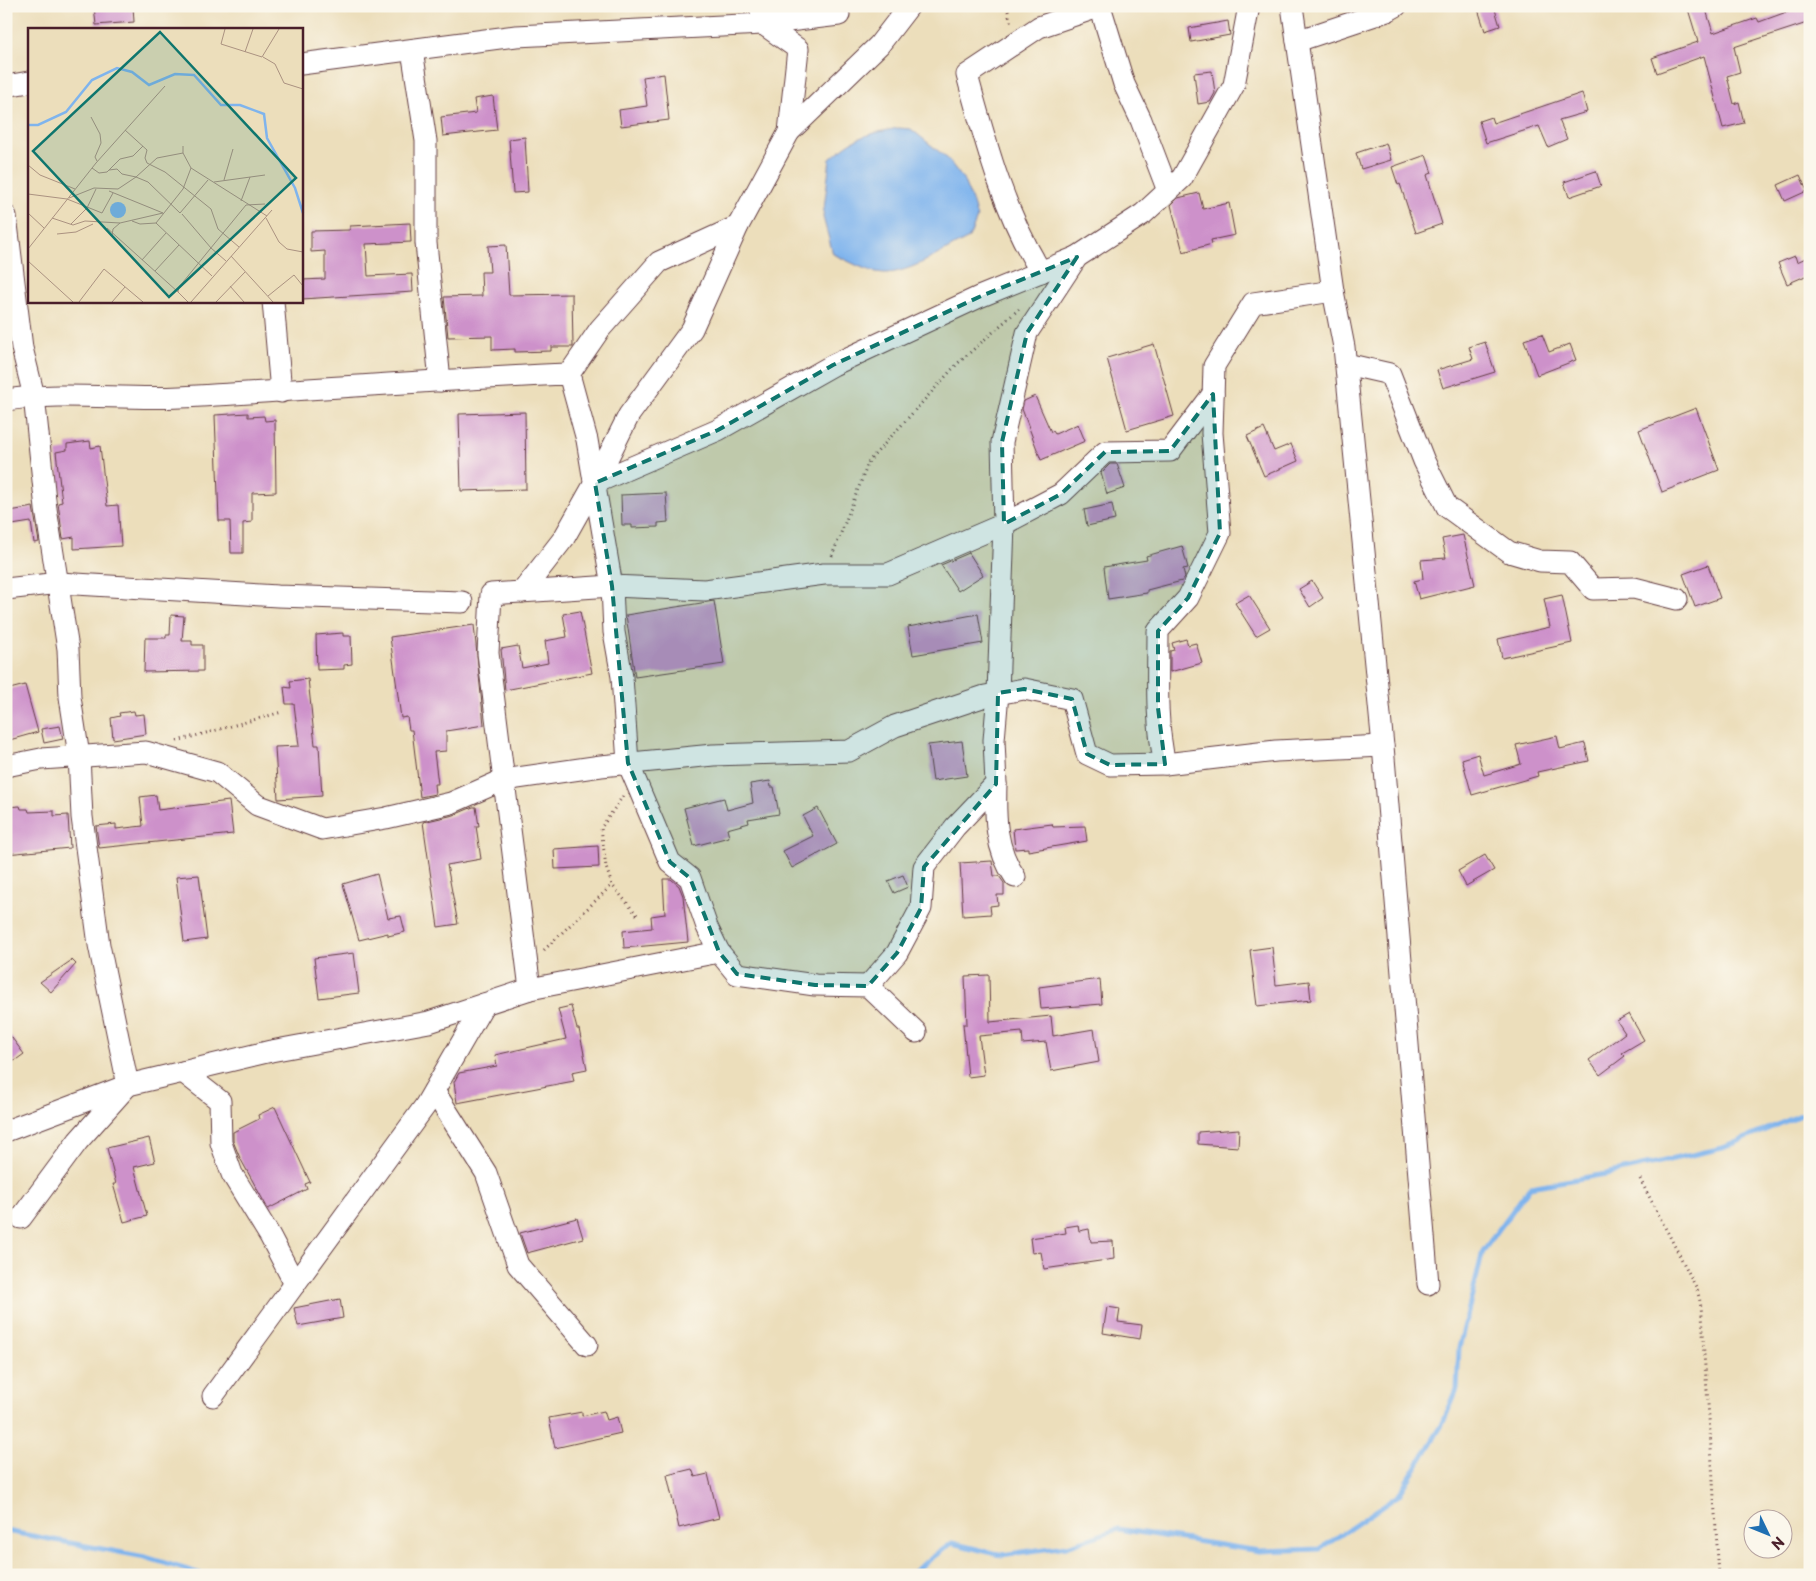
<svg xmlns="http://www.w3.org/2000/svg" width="1816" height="1581" viewBox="0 0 1816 1581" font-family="'Playpen Sans',sans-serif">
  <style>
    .water { fill: #7fb4ed; stroke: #646a8c }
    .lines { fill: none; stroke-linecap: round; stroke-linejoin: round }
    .stream { stroke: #7fb4ed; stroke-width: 5 }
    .building { fill: #cd91ca }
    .minor-casing { stroke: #623c41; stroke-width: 23 }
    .path { stroke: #623c41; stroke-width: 3; stroke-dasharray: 1 4; stroke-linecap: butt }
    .minor { stroke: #fff; stroke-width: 21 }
    .marked { fill: #0f766e; fill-opacity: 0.2; stroke: #0f766e; stroke-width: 4; stroke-dasharray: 10 6; stroke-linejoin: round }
    .inset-river { fill: none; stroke: #7fb4ed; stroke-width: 2.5 }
    .inset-road { fill: none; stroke: #ab9281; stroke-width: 1 }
    .view { fill: #0f766e; fill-opacity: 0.15; stroke: #0f766e; stroke-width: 2.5 }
    .inset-edge { fill: none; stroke: #4a1f2b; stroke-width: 2.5 }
  </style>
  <rect width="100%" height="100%" fill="#fbf7ec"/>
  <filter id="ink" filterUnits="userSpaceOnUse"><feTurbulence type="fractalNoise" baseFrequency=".02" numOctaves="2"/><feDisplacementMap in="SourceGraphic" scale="10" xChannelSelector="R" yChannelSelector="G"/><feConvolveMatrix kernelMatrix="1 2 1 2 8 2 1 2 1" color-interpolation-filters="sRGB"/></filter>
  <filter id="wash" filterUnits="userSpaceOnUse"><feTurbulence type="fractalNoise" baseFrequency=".0096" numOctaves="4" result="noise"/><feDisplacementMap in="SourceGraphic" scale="20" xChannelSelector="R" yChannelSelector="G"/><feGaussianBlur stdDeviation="1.12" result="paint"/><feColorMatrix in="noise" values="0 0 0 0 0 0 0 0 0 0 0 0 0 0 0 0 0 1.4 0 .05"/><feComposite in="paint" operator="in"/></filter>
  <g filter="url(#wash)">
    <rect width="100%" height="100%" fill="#ecdebb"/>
    <!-- water -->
    <path class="water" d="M898,128L911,129L947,158L963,179L973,203L977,218L969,238C946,249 909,274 884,273C866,272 849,261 833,254L823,217L830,159C856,136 864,135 898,128Z"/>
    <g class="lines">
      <!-- stream -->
      <g class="stream">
        <path d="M6,1531L145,1557L204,1575"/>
        <path d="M909,1575L952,1543L1001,1555L1067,1546L1118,1529L1259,1551L1320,1549L1399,1495L1442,1425L1457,1389L1459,1348L1483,1251L1530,1187L1606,1174L1723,1148L1810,1111"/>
      </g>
    </g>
    <g id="blocks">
      <!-- building -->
      <g class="building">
        <path d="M94,6H133L134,22L96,25Z"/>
        <path d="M1477,6H1494L1500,26L1485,31Z"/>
        <path d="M1696,6H1705L1713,33L1757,18L1759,22L1803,6H1810V22L1734,47L1740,72L1727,76L1734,104L1739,102L1744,123L1723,128L1704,56L1657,73L1652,58L1698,42L1688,9Z"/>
        <path d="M1228,21L1230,35L1191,42L1189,28Z"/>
        <path d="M1212,71L1215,93L1210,102L1198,104L1194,73Z"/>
        <path d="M664,74L669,120L621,126L619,110L647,106L643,77Z"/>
        <path d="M1582,93L1587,112L1559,120L1567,139L1548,147L1539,126L1486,143L1479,121L1491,117L1493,123Z"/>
        <path d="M493,96L497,130L443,136L441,117L476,113L474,99Z"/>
        <path d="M525,137L528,192L513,193L509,139Z"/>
        <path d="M1386,143L1391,160L1361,169L1356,153Z"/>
        <path d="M1426,155L1432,173L1427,175L1442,224L1416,233L1400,184L1398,185L1392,167Z"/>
        <path d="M1596,171L1601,186L1569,197L1564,182Z"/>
        <path d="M1800,175L1807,191L1785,201L1778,185Z"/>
        <path d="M1199,193L1203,209L1229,203L1235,235L1211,240L1212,244L1183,252L1171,205L1178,198Z"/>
        <path d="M410,223L411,242L366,244L368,276L412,274L413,292L302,299V280L325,279V251L311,252V231L350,230V226Z"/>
        <path d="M506,245L509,295L572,294L573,347H551V351L515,352V349L492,350V336L448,337L444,297L482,296L481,272H490L488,246Z"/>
        <path d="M1795,256L1797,262L1810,256V274L1787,284L1778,263Z"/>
        <path d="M1542,334L1549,352L1570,344L1576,360L1537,375L1524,340Z"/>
        <path d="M1485,342L1495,372L1443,388L1437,370L1473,359L1469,347Z"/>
        <path d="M1154,344L1174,416L1127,430L1107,358Z"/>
        <path d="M1035,396L1051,432L1053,431L1055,434L1078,424L1085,441L1041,460L1022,409L1024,401Z"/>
        <path d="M1696,408L1719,470L1662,492L1639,430Z"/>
        <path d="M525,412L526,489L461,491L459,414Z"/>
        <path d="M248,413V417L264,416L265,421L275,420L276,492L252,493V522L243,523V553H231L230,521H219L215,415Z"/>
        <path d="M1264,428L1274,451L1291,444L1298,461L1264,476L1247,436Z"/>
        <path d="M90,441L91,448L100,446L107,506L118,505L121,546L74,549V537L63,539L58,503L62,502L56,452L67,450V444Z"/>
        <path d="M1110,464H1117L1125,488L1107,494L1101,473Z"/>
        <path d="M666,493L668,522L658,523V527L632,528V525H622L621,495Z"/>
        <path d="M1112,504L1115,520L1087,526L1084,510Z"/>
        <path d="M33,507L39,542L34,543L31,522L12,525L10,511Z"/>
        <path d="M1463,535L1475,585L1419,599L1414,581L1423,579L1421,560L1446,558L1442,539Z"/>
        <path d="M1182,546L1188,568L1183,569L1185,577L1182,581L1147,590V593L1108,599L1104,567L1147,560L1146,556Z"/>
        <path d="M969,553L983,575L958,591L941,565Z"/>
        <path d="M1708,565L1720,598L1695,607L1683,574Z"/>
        <path d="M1312,581L1323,598L1310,607L1299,589Z"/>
        <path d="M1249,595L1270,628L1256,636L1235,603Z"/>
        <path d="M1562,595L1572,643L1502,658L1498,639L1550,627L1544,599Z"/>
        <path d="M714,601L724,664L635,677L626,615Z"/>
        <path d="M580,611L592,673L505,690L501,649L518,646L522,668L548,663L545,641L567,637L563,614Z"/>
        <path d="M978,614L983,643L913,655L908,627Z"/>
        <path d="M171,615L184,616L182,641H192V645H203V671L144,672L145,638H166V635H170Z"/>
        <path d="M474,625L484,725L446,731V751L434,752L438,784H434L435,794L420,797L412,730H409L407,717L401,718L390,637Z"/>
        <path d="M343,633V636H351L352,664L344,665V669L317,670L316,635Z"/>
        <path d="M1186,639L1188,645L1196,643L1202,663L1170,672V651L1174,650L1172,643Z"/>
        <path d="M308,679L315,745H319L322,796L278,799L275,747L299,746L294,704H286L284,687L291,688L290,681Z"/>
        <path d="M25,685L38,732L6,741V690Z"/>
        <path d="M134,711L135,715L144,714L146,734L113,739L111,718L120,716L119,713Z"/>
        <path d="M60,726L63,739L44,743L41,729Z"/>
        <path d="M1557,736L1560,749L1585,743L1589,761L1537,772L1538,776L1472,795L1462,759L1478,754L1484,775L1521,764L1516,745Z"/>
        <path d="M962,741L967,776L933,781L928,745Z"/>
        <path d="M770,781L771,787H774L779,814L748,819L749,823L727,829L729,837L694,846L684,808L724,798L727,810L753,803L750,784Z"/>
        <path d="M156,795L158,810L229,801L233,834L99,848L96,826L116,824V829L143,826L140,797Z"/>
        <path d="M20,806L21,809H28L29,812L54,811V816L68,815L70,848L6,854V807Z"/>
        <path d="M473,807H476L479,826H476L481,859L447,865L458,924L438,927L423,822L454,815Z"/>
        <path d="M818,808L837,844L792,868L783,851L813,836L803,816Z"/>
        <path d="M1052,824L1053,827L1085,826L1087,841L1028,851V848L1015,849L1013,829Z"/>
        <path d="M598,846L599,867L555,869L554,849Z"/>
        <path d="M1485,855L1494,870L1466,886L1458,871Z"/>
        <path d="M992,861L994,876H999L1004,883V895H997L998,905L990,906L991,914L963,916L960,863Z"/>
        <path d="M377,874L388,918L401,916L405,932L388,936V933L359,940L343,884Z"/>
        <path d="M199,875L207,939L184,942L176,877Z"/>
        <path d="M903,875L908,887L894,893L888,881Z"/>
        <path d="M663,879H671L679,886L683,896L688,942L624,948L623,931L652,928L651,916L665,914Z"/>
        <path d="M1272,947L1276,985L1309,981L1311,1000L1257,1006L1250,950Z"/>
        <path d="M354,953L359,993L319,998L314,958Z"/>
        <path d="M72,960L76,964L51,992L40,982Z"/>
        <path d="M989,975L990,1022L1051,1016L1053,1036L1094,1029L1099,1062L1051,1071L1046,1042L1023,1044L1022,1032L979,1036L984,1075L968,1077L963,1024H967L965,976Z"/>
        <path d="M1100,979L1102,1004L1041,1009L1039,987Z"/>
        <path d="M571,1006L577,1029H579L587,1069L572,1072L574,1081L457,1103L454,1082L459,1073L497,1066L495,1055L566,1039L558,1009Z"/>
        <path d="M1629,1014L1644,1040L1622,1053L1625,1056L1600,1075L1589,1060L1625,1033L1617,1021Z"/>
        <path d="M6,1030L24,1054L6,1067Z"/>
        <path d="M275,1107L310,1182L305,1184L307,1189L268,1209L240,1158L233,1141V1132L259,1119L258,1115Z"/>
        <path d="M1239,1129L1238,1147L1198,1144V1132Z"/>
        <path d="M149,1138L155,1162L134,1167L147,1216L124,1222L113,1184H116L107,1148Z"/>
        <path d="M577,1218L583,1238L527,1253L520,1233Z"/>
        <path d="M1078,1225L1079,1231L1089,1229L1091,1242L1113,1241L1114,1259L1044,1269L1041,1252L1032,1253L1030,1238L1066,1233L1065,1227Z"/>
        <path d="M340,1299L343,1318L298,1326L294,1308Z"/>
        <path d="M1107,1307L1120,1309L1118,1322L1142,1325L1140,1339L1103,1333Z"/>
        <path d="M604,1411L607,1420L617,1417L621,1433L555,1448L549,1418L582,1412V1416Z"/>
        <path d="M692,1469L695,1477L708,1474L719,1518L679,1528L667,1475Z"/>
      </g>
    </g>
  </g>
  <g filter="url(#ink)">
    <use href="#blocks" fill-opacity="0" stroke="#623c41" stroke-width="1"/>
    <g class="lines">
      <!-- minor casing -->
      <g class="minor-casing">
        <g id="minor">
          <path d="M760,6L763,24L798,49L789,132L738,226L692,329L629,415L595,483L718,430L833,365L979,297L1077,257"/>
          <path d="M1100,6L1124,84L1141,120L1168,191"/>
          <path d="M1292,6L1333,291L1344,347L1383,746L1428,1284"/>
          <path d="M1297,41L1387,11L1396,6"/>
          <path d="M412,50L426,141V243L440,381"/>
          <path d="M301,64L516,36L763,24L839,15"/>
          <path d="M6,86L29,82"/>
          <path d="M789,132L879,45L909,6"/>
          <path d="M6,216L22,348L34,396L46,509L68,649L70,697L79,756L82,817L99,945L128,1085L78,1141L21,1218"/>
          <path d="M1041,272C1003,210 986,144 967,75L1039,27L1101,6"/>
          <path d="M273,301L281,392"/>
          <path d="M1346,364L1390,374L1424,461L1447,507L1509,552L1540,561L1570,562L1593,589L1634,588L1677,599"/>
          <path d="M569,374L600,329L659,262L738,226"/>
          <path d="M6,400C64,391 122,400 180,397C310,390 439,379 569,374L587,440L612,586L614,632L622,677L628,763L670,862L690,878L707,927L719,952"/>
          <path d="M6,589L59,583L278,596L462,602"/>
          <path d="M522,592L564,538L595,483"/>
          <path d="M1165,764C1155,720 1158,676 1158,631L1188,598L1220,533L1212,433L1214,366L1253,303L1333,291"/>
          <path d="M6,766L41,759L146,752L217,772L257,805L322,829L386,818L451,803L503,780L601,766L713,755L849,751L895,726L985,696L1024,689L1072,699L1087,754L1110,765L1165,764L1276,751L1383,746"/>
          <path d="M996,784C995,816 995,849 1015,877"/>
          <path d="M868,986L897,953L921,908L924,867L955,827L996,784L994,740L998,693L1004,524L1061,494L1105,452L1170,451L1213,394"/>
          <path d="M530,989L488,653L491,594L612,586L705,590L824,574H888L1004,524L1002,442L1027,333L1077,257L1143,214L1182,178L1234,85L1249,6"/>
          <path d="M183,1072L220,1101L221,1143L232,1174L270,1236L295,1284"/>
          <path d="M434,1091L486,1173L518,1265L587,1345"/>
          <path d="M6,1131L128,1085L271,1051L429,1022L530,989L719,952L737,974L815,985L868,986L916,1032"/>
          <path d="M213,1396L425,1106L484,1004"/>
        </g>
      </g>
      <!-- path -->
      <g class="path">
        <path d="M1007,6L1011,25"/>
        <path d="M832,556L869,461L957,364L1019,309"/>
        <path d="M177,741L282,712"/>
        <path d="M623,796L601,828L606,867L612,885L638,916"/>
        <path d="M544,950L612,885"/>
        <path d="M1640,1179L1696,1287C1705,1312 1702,1339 1705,1366C1711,1435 1714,1505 1719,1575"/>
      </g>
      <!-- minor -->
      <use href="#minor" class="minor"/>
    </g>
  </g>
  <!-- marked area -->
  <path class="marked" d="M1077,257L1027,333L1002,442L1004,524L1061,494L1105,452L1170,451L1213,394L1220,533L1188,598L1158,631V708L1165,764L1110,765L1087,754L1072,699L1024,689L998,693L996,784L924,867L921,908L897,953L868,986L815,985L737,974L719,952L690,878L670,862L628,763L612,586L595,483L718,430L833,365L979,297Z"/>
  <!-- overview -->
  <g transform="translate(28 28)">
    <rect width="275" height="275" fill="#ecdebb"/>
    <path d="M82 182a8 8 0 1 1 16 0a8 8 0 1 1-16 0Z" fill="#7fb4ed"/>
    <path class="inset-river" d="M0,97H10L38,84L64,52L89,40L104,44L121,57L147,46L166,47L193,77H212L236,86L239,110L267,160L275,185"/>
    <path class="inset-road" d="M197,1L193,16L234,29L251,1M217,24L225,1M235,29L247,36L256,55L275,61M63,89L72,106L73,115L67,129L69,133M97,102L119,122L117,130L119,135L137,144L183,181L190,201L211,219M155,118V125L163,140L239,188M0,137L12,147L47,161M64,140L71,145L79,144L92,131L105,128L115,118M163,140L155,161L128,195L184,248M81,142L89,141L94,146L108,149L129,130L155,125M196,152L205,121M186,154L237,147M81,163L135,185L92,195L85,201L84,208M0,166L39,171L74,185L85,165M41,170L66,160L90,161L108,149L120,154L152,185L180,152M213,173L222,149M0,185L16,200M154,186L183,220L198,233M24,190L45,197L57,193L92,195M238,190L251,214L259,221L275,224M104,193L112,196L128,195M43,196L59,180L68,161M79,200L150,264M29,206L48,204L65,196M0,221L68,135L137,58M203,228L245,274M114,232L138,205M0,233L45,274M127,243L151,217M202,258L216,274M240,268L266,247L275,258M51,274L76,241L115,274M84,274L97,259M160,274L150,264L151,259L218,177L237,176M163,274L244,182M188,274L217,244"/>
    <path class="view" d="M132,4L268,150L141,269L5,123Z"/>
    <rect width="275" height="275" class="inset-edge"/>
  </g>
  <!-- margin -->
  <rect width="1816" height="1581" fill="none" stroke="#fbf7ec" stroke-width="25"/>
  <!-- north arrow -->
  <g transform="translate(1768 1534) rotate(133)"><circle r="24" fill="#fbf7ec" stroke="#b4a19f"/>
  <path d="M0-4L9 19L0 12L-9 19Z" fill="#1f6fb2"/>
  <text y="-8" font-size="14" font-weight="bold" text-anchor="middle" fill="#4a1f2b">N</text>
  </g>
</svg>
